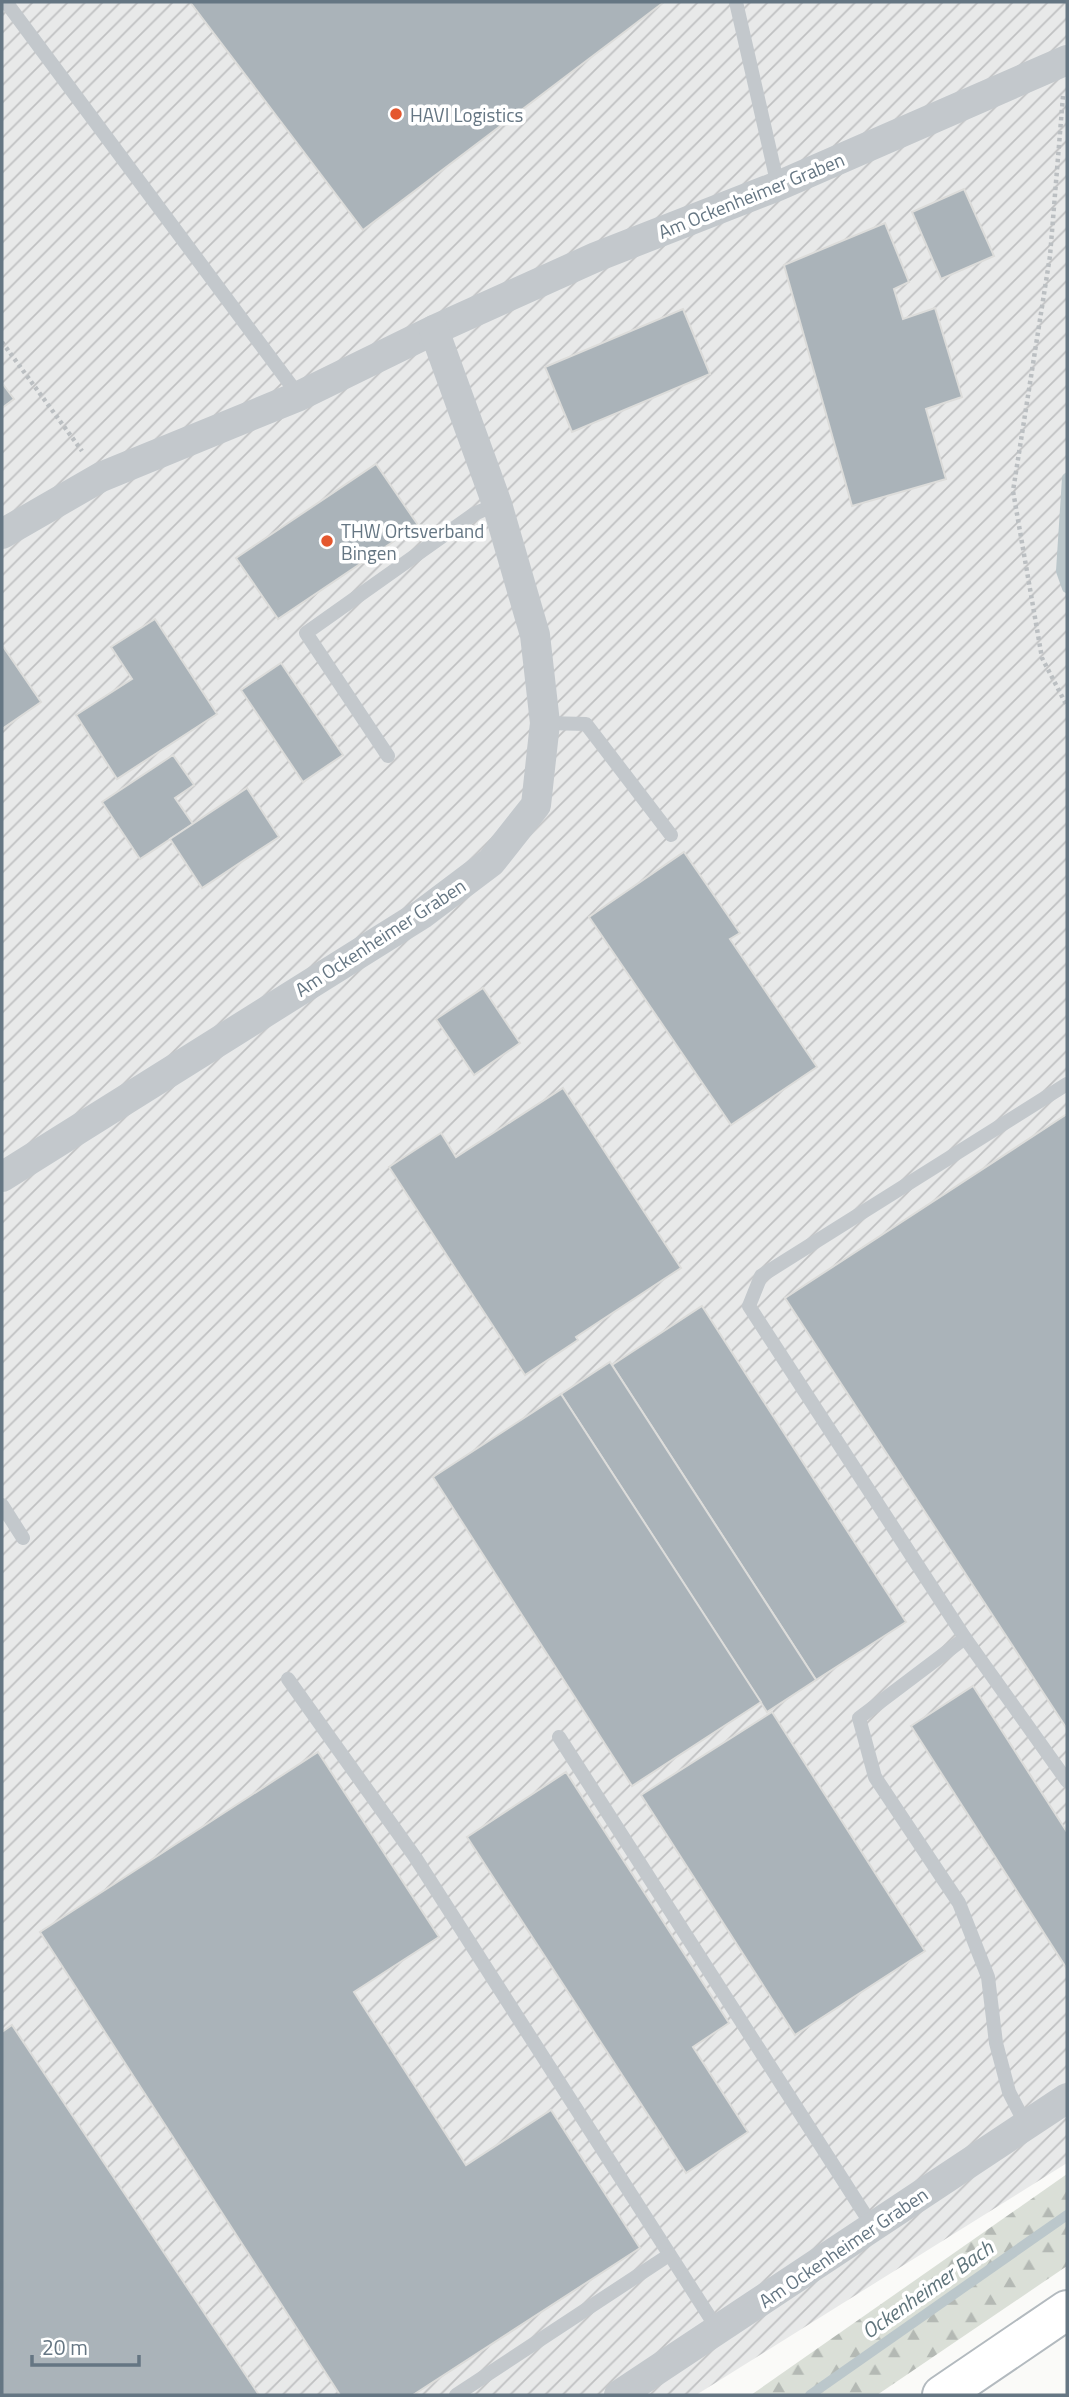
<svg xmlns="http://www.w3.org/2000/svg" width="1069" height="2397" viewBox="0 0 1069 2397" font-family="'Titillium Web',sans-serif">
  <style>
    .industrial { fill: url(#industrial-furrows) }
    .forest { fill: url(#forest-firs) }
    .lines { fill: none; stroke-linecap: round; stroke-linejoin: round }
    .stream { stroke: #bbc7cb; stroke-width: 10 }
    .building { fill: #aab3b9; stroke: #dcdcda; stroke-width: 2 }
    .secondary-casing { stroke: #b3babf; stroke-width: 42 }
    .path { stroke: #bbbfc2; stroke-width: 4.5; stroke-dasharray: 3.5 3.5; stroke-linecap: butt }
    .lane { stroke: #c3c8cc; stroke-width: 14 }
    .street { stroke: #c3c8cc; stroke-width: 30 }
    .secondary { stroke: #fff; stroke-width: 38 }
    .poi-dot { fill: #e4572e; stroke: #fff; stroke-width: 2.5 }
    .labels { text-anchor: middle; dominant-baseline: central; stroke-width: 7; stroke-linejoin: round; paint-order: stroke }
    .poi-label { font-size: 19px; fill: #657683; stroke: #fff; text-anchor: start }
    .street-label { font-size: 19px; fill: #657683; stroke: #fff }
    .water-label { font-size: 21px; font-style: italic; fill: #60757c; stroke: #fff }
  </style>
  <defs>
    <pattern id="industrial-furrows" width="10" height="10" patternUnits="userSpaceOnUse" patternTransform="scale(1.75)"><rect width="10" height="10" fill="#e8e9e9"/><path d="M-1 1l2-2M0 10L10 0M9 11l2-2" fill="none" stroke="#c0c1c2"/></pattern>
    <pattern id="forest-firs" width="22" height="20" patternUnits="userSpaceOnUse" patternTransform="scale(1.75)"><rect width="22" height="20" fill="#dadfd7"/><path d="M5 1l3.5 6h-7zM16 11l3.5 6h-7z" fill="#b4b9b4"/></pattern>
  </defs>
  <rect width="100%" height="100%" fill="#fafaf8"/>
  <!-- industrial -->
  <path class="industrial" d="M2,2H1067V2163L696,2395H2Z"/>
  <!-- forest -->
  <path class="forest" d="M1067,2174V2266L877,2395H751Z"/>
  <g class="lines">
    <!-- stream -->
    <g class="stream">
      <path d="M1067,478L1061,571L1067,588"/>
      <path d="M810,2395L1067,2215"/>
    </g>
  </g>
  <!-- building -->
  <g class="building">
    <path d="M190,2H664L363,230Z"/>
    <path d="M964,189L994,256L941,279L912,212Z"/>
    <path d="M885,223L909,282L894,289L903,319L935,308L962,397L926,409L946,479L852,506L784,265Z"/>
    <path d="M683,309L710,374L572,432L545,367Z"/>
    <path d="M2,383L14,399L2,408Z"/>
    <path d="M376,464L418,525L278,619L236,558Z"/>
    <path d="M155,619L217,714L117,779L76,715L132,679L111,647Z"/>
    <path d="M2,645L41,702L2,729Z"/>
    <path d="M281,663L343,755L303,782L241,690Z"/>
    <path d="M173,755L194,785L175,798L193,824L140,859L102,802Z"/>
    <path d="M247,788L279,837L202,888L170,839Z"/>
    <path d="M684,852L740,933L730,939L817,1067L731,1125L589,917Z"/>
    <path d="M483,988L520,1043L474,1075L436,1019Z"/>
    <path d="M563,1088L681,1268L576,1337L578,1340L525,1375L389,1167L441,1133L456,1157Z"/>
    <path d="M1067,1114V1729L785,1298Z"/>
    <path d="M702,1306L906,1622L816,1680L612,1365Z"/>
    <path d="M610,1362L816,1680L767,1712L561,1394Z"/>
    <path d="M561,1394L761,1702L632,1786L433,1477Z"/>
    <path d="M973,1686L1067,1832V1969L911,1726Z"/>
    <path d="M772,1712L925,1951L795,2035L641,1795Z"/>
    <path d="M318,1752L439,1937L354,1992L466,2165L551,2110L640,2248L413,2395H340L40,1932Z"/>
    <path d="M566,1772L729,2023L693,2047L748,2132L686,2173L467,1837Z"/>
    <path d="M12,2025L259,2395H2V2032Z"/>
  </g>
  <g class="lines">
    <!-- secondary casing -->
    <g class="secondary-casing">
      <path id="secondary" d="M942,2395L1067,2310"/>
    </g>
    <!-- path -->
    <g class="path">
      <path d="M1063,96L1050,256L1013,491L1042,658L1067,706"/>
      <path d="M2,342L82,451"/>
    </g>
    <!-- lane -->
    <g class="lane">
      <path d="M6,2L299,396"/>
      <path d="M736,2L778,186"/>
      <path d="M545,723L586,724L671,835"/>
      <path d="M388,756L306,633L474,514L497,504"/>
      <path d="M1067,1084L761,1276L749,1306L965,1638L1067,1781"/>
      <path d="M2,1505L23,1538"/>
      <path d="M965,1638L859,1718L875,1777L959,1903L988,1977L996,2043L1009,2092L1026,2125"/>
      <path d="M288,1679L415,1857L718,2330"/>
      <path d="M559,1737L873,2227"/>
      <path d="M456,2395L669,2255"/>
    </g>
    <!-- street -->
    <g class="street">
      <path d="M2,534L101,477L299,396L434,330L596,257L778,186L1067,60"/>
      <path d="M2,1177L422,914L491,862L536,805L545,723L535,635L497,504L434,330"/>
      <path d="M619,2395L1067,2098"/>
    </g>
    <!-- secondary -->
    <use href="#secondary" class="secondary"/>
  </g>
  <!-- markers -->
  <g class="poi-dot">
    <circle cx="396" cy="114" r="7"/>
    <circle cx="327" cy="541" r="7"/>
  </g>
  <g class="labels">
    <!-- poi labels -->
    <g class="poi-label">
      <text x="410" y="114">HAVI Logistics</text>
      <text x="341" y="530">THW Ortsverband<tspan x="341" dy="22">Bingen</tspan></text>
    </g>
    <!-- street labels -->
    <g class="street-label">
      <text transform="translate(751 195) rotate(-22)">Am Ockenheimer Graben</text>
      <text transform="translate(380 937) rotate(-33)">Am Ockenheimer Graben</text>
      <text transform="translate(843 2247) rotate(-34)">Am Ockenheimer Graben</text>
    </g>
    <!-- water labels -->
    <g class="water-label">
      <text transform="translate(927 2289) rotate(-35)">Ockenheimer Bach</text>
    </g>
  </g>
  <!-- border -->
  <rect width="1069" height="2397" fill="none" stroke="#657683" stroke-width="7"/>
  <!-- scale -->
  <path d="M32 2355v10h107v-10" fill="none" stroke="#657683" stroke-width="3.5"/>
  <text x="42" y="2355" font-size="21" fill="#657683" stroke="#ffffff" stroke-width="5" paint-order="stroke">20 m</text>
</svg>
